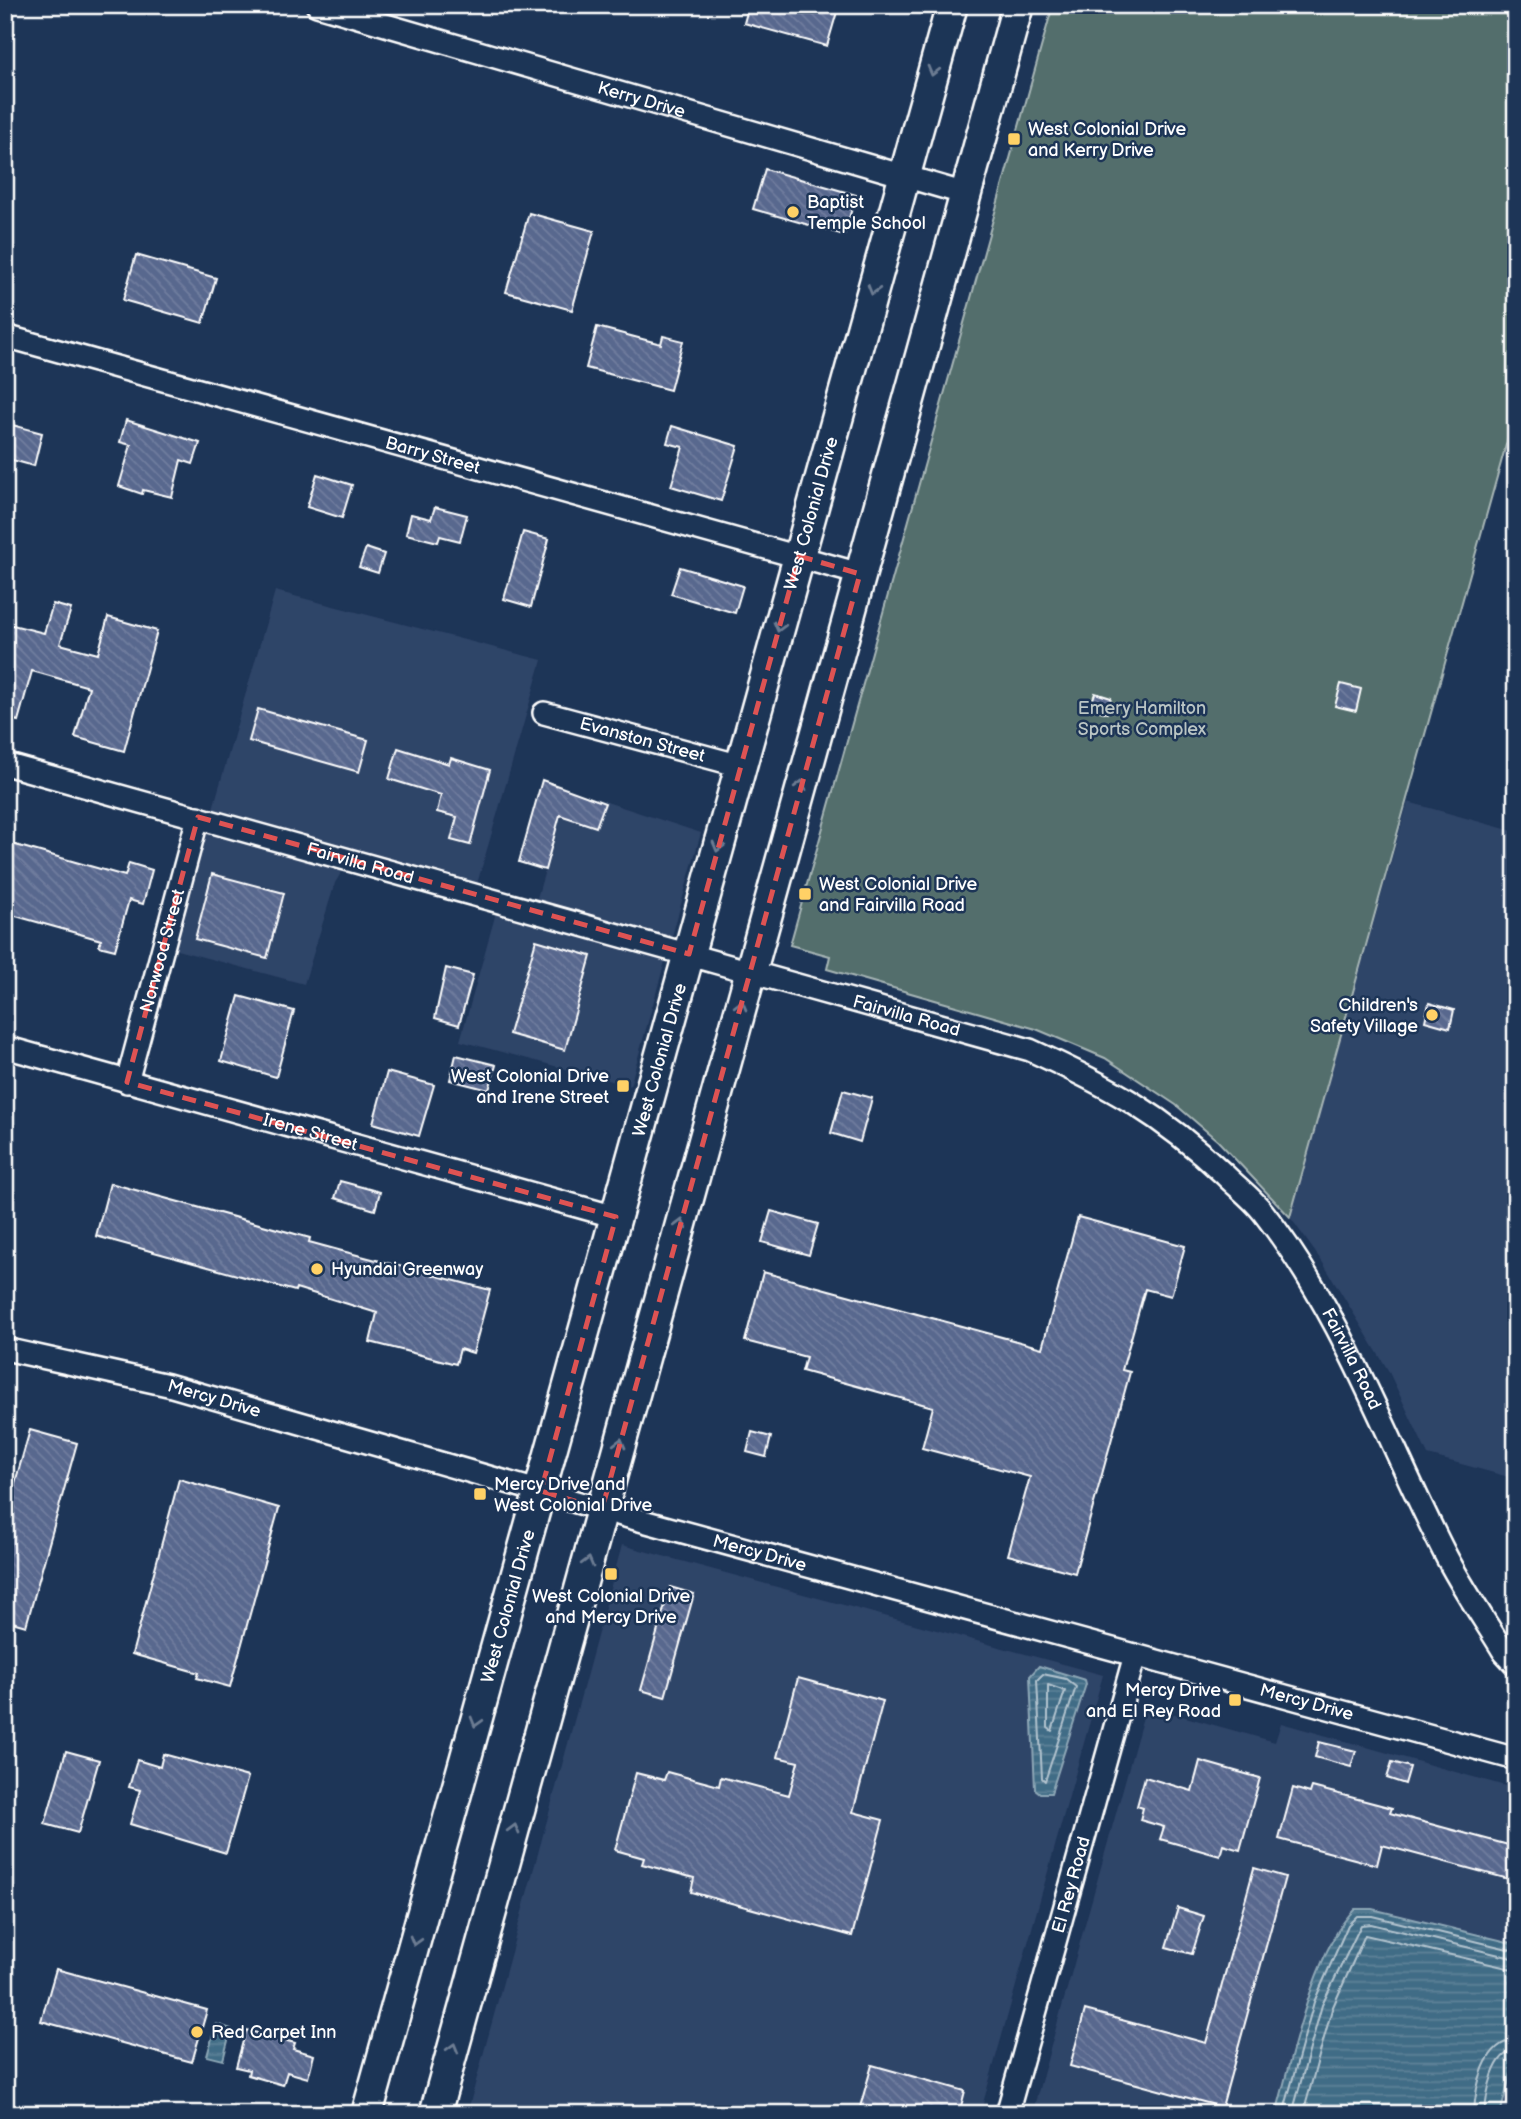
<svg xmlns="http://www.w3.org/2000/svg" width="1521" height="2119" viewBox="0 0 1521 2119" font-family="'Balsamiq Sans',sans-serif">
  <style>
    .built { fill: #2f4468 }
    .green { fill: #526e6c; stroke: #a8b6b6; stroke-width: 2 }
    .water { fill: url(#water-rules); stroke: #8da7b6; stroke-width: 2 }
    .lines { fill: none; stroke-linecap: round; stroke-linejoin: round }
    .shore { stroke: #b3c4cf; stroke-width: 2 }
    .building { fill: url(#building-back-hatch); stroke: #fff; stroke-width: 2 }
    .minor-casing { stroke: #fff; stroke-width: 26 }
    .highway-casing { stroke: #fff; stroke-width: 35 }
    .minor { stroke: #1d3557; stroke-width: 21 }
    .highway { stroke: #1d3557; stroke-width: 30 }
    .oneway { stroke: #6c7c92 }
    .marked { fill: none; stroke: #de5353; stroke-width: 5; stroke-dasharray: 14 9; stroke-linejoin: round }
    .poi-dot { fill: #ffd166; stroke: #1d3557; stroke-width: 2.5 }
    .labels { text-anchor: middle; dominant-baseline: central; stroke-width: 5; stroke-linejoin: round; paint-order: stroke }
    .street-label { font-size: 18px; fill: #fff; stroke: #1d3557 }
    .poi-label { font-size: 18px; fill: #fff; stroke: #1d3557; text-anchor: start }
    .park-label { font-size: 18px; fill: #bac5c4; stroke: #1d3557 }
  </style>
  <defs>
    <pattern id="water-rules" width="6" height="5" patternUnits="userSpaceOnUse" patternTransform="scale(1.75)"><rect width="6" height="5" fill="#416c86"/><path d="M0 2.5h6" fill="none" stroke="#5e8298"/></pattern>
    <pattern id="building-back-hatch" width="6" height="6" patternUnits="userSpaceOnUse" patternTransform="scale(1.75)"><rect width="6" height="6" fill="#58678e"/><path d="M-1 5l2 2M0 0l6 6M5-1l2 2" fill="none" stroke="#717e9f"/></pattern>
  </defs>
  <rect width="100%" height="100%" fill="#1d3557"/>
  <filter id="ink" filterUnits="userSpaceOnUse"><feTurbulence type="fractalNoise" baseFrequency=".0143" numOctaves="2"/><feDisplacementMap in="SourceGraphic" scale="14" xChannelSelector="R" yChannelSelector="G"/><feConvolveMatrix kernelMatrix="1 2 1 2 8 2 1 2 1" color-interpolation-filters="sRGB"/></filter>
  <g filter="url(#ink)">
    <!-- built -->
    <g class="built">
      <path d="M275,591L542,660L477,884L355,849L335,883L304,984L173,949Z"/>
      <path d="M573,791L701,833L630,1086L460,1041L497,909L531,919L558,825Z"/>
      <path d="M1408,802L1516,832V1479L1428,1455L1388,1370L1323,1263L1290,1217Z"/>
      <path d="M622,1545L1103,1675L980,2114H467Z"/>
      <path d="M1146,1706L1275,1742L1281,1723L1516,1789V2114H1032Z"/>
    </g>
    <!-- green -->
    <path class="green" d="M1053,5H1516V409L1290,1217L1218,1141L1176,1105L1105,1058L1036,1029L827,969L830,956L790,945Z"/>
    <!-- water -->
    <g class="water">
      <path d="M1039,1666L1085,1680L1086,1684L1051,1793H1040L1035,1789L1030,1676Z"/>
      <path d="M1355,1909H1372L1516,1944V2054L1500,2114H1276C1291,2059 1315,1947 1355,1909Z"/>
      <path d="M216,2024L231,2029L223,2060L207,2056Z"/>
    </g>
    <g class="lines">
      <!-- shore -->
      <g class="shore">
        <path d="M1043,1674L1066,1679L1076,1687L1045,1781L1042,1778L1037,1680Z"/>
        <path d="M1048,1685L1065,1691L1052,1731L1048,1728Z"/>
        <path d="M1283,2114L1314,2002L1348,1925L1357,1916H1372L1516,1951"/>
        <path d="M1292,2114L1322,2005L1361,1925L1371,1924L1516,1959"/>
        <path d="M1303,2114L1332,2009L1365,1935L1516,1970"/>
        <path d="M1474,2114C1475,2088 1484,2041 1516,2040"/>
        <path d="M1485,2114C1486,2094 1493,2052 1516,2050"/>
      </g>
    </g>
    <!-- building -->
    <g class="building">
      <path d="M749,5H839L827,46L744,23Z"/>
      <path d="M765,169L856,195L844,235L753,209Z"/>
      <path d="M529,213L594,231L572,310L506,292Z"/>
      <path d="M136,255L216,278L203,323L123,300Z"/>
      <path d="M597,327L661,344L663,336L683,341L670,390L586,368Z"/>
      <path d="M126,420L200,443L193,464L181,460L172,497L143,490L142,494L119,486L131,445L120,442Z"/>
      <path d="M5,423L42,433L34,466L5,458Z"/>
      <path d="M672,426L738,446L721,501L671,486L683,447L667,443Z"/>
      <path d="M317,474L352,485L342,518L307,507Z"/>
      <path d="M435,507L467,515L460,541L440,536L438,542L406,534L411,514L431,519Z"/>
      <path d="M523,532L549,539L531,607L504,599Z"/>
      <path d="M366,548L384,554L378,573L359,567Z"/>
      <path d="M680,567L743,586L735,613L671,594Z"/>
      <path d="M53,604L71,609L60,644L98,654L108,617L157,631L124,751L75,737L89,687L32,671L18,721L5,718V623L44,633Z"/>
      <path d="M1341,684L1361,689L1356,711L1335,706Z"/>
      <path d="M1095,693L1111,698L1107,713L1090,708Z"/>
      <path d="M258,709L368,740L359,772L249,741Z"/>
      <path d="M398,748L449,764L451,758L490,770L470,845L451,840L457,817L437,812L441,795L389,779Z"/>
      <path d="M542,780L605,803L596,827L560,815L545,870L519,862Z"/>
      <path d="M5,842L125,876L129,863L152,870L143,904L129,900L115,950L99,946L101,940L5,913Z"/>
      <path d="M212,874L284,893L267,958L195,939Z"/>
      <path d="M536,940L591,956L565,1050L509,1034Z"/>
      <path d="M446,968L473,975L459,1025L435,1018Z"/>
      <path d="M239,996L294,1011L276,1077L221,1061Z"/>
      <path d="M1429,1003L1454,1010L1450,1028L1425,1021Z"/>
      <path d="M456,1055L496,1065L489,1090L450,1080Z"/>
      <path d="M387,1072L434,1085L419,1136L373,1123Z"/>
      <path d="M843,1090L872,1098L860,1142L831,1133Z"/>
      <path d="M340,1181L380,1192L375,1210L335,1198Z"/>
      <path d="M110,1183L310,1238L309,1242L342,1251L490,1290L473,1353L460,1349L456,1364L370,1342L377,1313L296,1288L295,1291L96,1236Z"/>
      <path d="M771,1211L818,1224L809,1255L762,1242Z"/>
      <path d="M1078,1217L1185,1246L1171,1296L1145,1289L1122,1370L1130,1372L1075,1573L1008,1555L1030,1477L922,1448L933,1407L802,1371L806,1357L745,1341L763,1272L1042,1348Z"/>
      <path d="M30,1430L77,1443L26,1626L5,1620V1518Z"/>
      <path d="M752,1432L771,1437L766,1457L747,1452Z"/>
      <path d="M179,1479L279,1508L230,1687L197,1678L199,1673L132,1654Z"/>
      <path d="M670,1587L694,1594L665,1697L641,1690Z"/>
      <path d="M798,1678L883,1701L853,1812L883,1820L852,1936L691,1892L694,1878L642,1864L644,1858L615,1850L636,1773L664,1780L667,1772L719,1786L721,1777L789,1795L798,1762L777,1757Z"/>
      <path d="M1319,1742L1356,1751L1351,1767L1315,1757Z"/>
      <path d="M66,1751L99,1760L78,1833L45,1824Z"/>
      <path d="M163,1754L248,1777L226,1853L130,1824L140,1790L129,1787L137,1760L160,1767Z"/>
      <path d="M1200,1761L1260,1778L1240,1850L1223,1845L1220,1856L1160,1839L1164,1827L1140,1820L1143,1808L1137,1806L1145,1777L1192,1791Z"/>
      <path d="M1392,1762L1410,1767L1405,1784L1387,1778Z"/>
      <path d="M1312,1787L1392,1808L1390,1813L1516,1847V1881L1382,1845L1377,1865L1279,1839L1293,1788L1310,1793Z"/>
      <path d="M1254,1868L1285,1877L1222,2107L1070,2066L1085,2010L1206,2043Z"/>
      <path d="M1178,1908L1204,1916L1192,1954L1166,1947Z"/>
      <path d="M56,1969L207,2010L192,2062L41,2021Z"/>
      <path d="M246,2030L295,2043L293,2049L314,2055L308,2078L287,2072L283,2085L248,2075L249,2070L236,2067Z"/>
      <path d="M872,2065L965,2091L959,2114H858Z"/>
    </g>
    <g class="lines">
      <!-- minor casing -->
      <g class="minor-casing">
        <g id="minor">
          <path id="s1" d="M317,5L966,194"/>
          <path id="s2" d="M5,336L860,574"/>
          <path id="s3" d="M544,713L741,766"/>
          <path id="s4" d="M5,764L1030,1050C1109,1086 1161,1114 1225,1175C1237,1187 1252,1198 1263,1212C1343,1314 1386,1438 1444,1552C1461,1586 1484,1619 1504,1652L1516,1665"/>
          <path id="s5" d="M5,1047L616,1217"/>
          <path id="s6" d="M127,1082L198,817"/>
          <path id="s7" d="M5,1349L168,1385L632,1518L1516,1759"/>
          <path id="s8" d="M1007,2114L1135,1655"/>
        </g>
      </g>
      <!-- highway casing -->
      <g class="highway-casing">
        <g id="highway">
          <path id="s9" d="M367,2114L952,5"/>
          <path d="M435,2114L1018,5"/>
        </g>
      </g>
      <!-- minor -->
      <use href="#minor" class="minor"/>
      <!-- highway -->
      <use href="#highway" class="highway"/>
    </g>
    <!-- one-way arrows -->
    <defs><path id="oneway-chevron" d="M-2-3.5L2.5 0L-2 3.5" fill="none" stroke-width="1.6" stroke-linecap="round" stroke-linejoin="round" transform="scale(1.75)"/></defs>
    <g class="oneway">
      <use href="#oneway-chevron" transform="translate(933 71) rotate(105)"/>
      <use href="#oneway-chevron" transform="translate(873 290) rotate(106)"/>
      <use href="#oneway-chevron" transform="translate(779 627) rotate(105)"/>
      <use href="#oneway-chevron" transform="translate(801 785) rotate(-75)"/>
      <use href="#oneway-chevron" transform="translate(718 847) rotate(105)"/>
      <use href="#oneway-chevron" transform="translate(741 1005) rotate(-75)"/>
      <use href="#oneway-chevron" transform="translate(681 1224) rotate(-75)"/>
      <use href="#oneway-chevron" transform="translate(620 1443) rotate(-75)"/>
      <use href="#oneway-chevron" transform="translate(588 1562) rotate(-75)"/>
      <use href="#oneway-chevron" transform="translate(476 1722) rotate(106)"/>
      <use href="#oneway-chevron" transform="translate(514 1829) rotate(-75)"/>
      <use href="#oneway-chevron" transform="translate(415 1941) rotate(106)"/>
      <use href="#oneway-chevron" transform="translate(453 2048) rotate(-74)"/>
    </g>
  </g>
  <!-- marked area -->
  <path class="marked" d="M799,556L860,574L602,1509L541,1491L616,1217L127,1082L198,817L689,954Z"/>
  <!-- markers -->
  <g class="poi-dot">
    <rect x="1007" y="132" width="14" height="14" rx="3.5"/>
    <circle cx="793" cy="212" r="7"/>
    <rect x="798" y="887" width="14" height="14" rx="3.5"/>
    <circle cx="1432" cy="1015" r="7"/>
    <rect x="616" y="1079" width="14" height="14" rx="3.5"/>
    <circle cx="317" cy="1269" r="7"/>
    <rect x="473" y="1487" width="14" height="14" rx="3.5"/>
    <rect x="604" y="1567" width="14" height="14" rx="3.5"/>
    <rect x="1228" y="1693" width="14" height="14" rx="3.5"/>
    <circle cx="197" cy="2032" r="7"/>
  </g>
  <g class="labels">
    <!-- street labels -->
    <g class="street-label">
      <text stroke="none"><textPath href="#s1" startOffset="338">Kerry Drive</textPath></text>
      <text stroke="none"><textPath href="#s2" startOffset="444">Barry Street</textPath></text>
      <text stroke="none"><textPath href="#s9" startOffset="1661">West Colonial Drive</textPath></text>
      <text stroke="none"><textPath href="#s3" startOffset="102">Evanston Street</textPath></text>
      <text stroke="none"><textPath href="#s4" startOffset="369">Fairvilla Road</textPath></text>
      <text stroke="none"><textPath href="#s6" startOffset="136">Norwood Street</textPath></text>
      <text stroke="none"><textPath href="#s4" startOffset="936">Fairvilla Road</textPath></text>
      <text stroke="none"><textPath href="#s9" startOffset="1094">West Colonial Drive</textPath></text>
      <text stroke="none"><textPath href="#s5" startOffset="317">Irene Street</textPath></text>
      <text stroke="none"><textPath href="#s4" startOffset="1522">Fairvilla Road</textPath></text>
      <text stroke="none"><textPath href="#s7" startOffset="215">Mercy Drive</textPath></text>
      <text stroke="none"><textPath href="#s7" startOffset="782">Mercy Drive</textPath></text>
      <text stroke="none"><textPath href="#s9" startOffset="527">West Colonial Drive</textPath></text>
      <text stroke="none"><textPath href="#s7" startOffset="1349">Mercy Drive</textPath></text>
      <text stroke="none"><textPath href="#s8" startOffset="238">El Rey Road</textPath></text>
    </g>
    <!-- poi labels -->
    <g class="poi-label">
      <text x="1028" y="129">West Colonial Drive<tspan x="1028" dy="21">and Kerry Drive</tspan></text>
      <text x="807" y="202">Baptist<tspan x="807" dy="21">Temple School</tspan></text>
      <text x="819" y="884">West Colonial Drive<tspan x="819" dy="21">and Fairvilla Road</tspan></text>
      <text x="1418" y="1005" text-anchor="end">Children's<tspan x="1418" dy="21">Safety Village</tspan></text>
      <text x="609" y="1076" text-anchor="end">West Colonial Drive<tspan x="609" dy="21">and Irene Street</tspan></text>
      <text x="331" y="1269">Hyundai Greenway</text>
      <text x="494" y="1484">Mercy Drive and<tspan x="494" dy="21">West Colonial Drive</tspan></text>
      <text x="611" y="1596" text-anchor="middle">West Colonial Drive<tspan x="611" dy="21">and Mercy Drive</tspan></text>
      <text x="1221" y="1690" text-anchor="end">Mercy Drive<tspan x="1221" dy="21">and El Rey Road</tspan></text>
      <text x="211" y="2032">Red Carpet Inn</text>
    </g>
    <!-- park labels -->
    <g class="park-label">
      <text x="1142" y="708">Emery Hamilton<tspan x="1142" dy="21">Sports Complex</tspan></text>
    </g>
  </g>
  <!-- margin -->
  <rect width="1521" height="2119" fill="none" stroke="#1d3557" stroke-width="28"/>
  <rect x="14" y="14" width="1493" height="2091" fill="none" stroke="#fff" stroke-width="2.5" filter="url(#ink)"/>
</svg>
